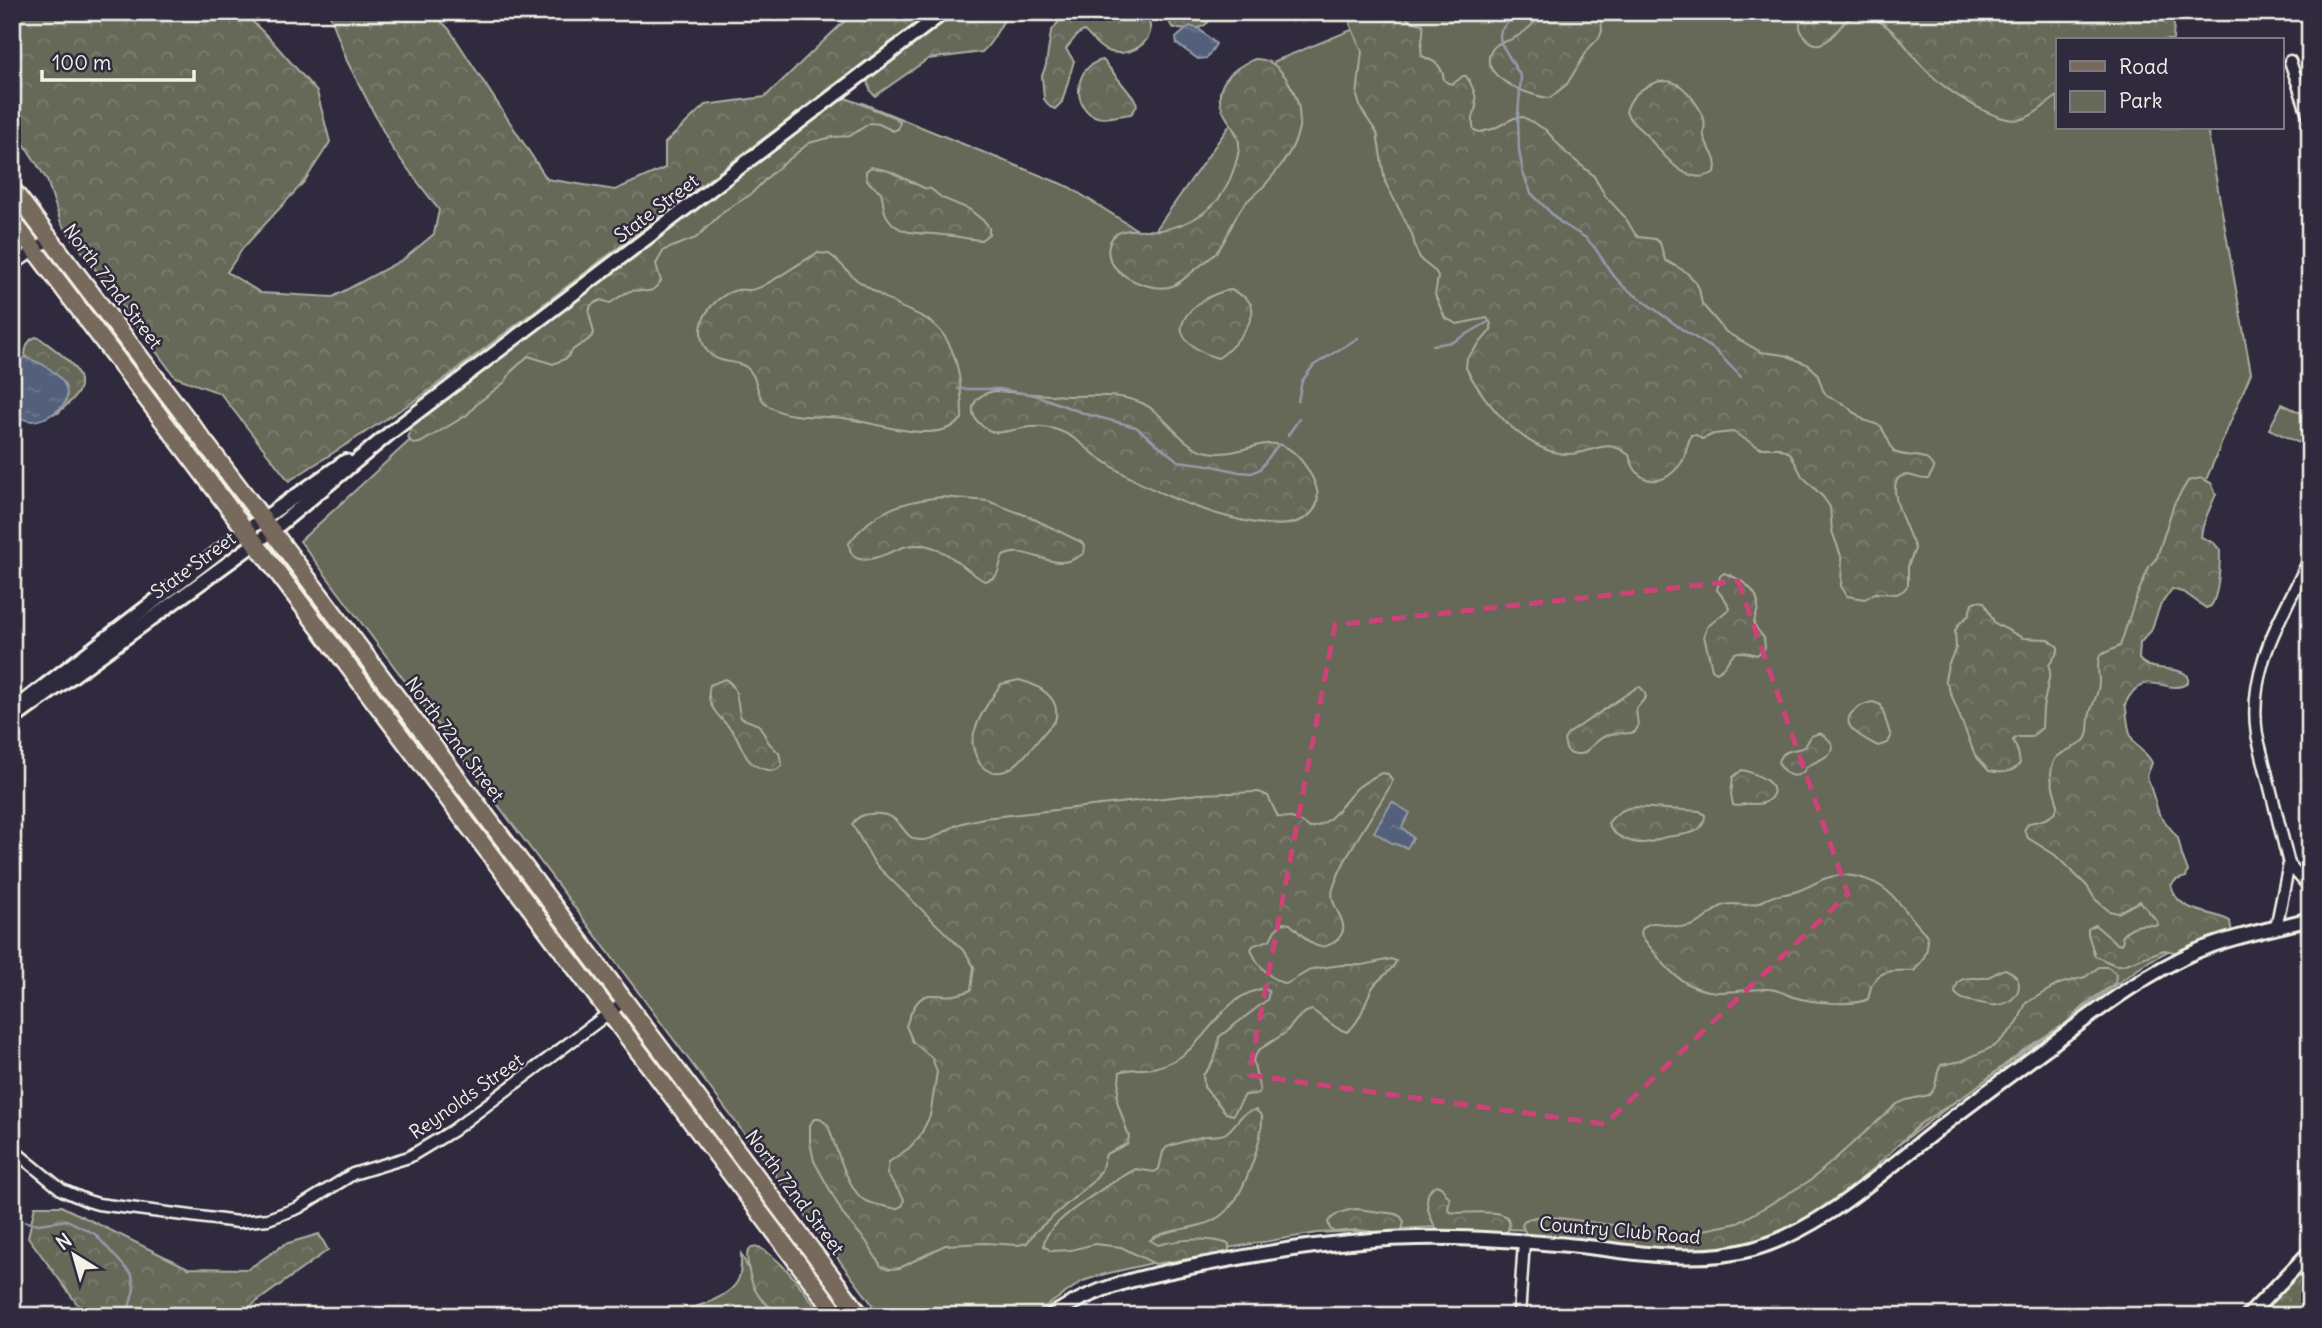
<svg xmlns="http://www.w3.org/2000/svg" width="2322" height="1328" viewBox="0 0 2322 1328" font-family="Delius,sans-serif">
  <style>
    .green { fill: #666859; stroke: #adaca0; stroke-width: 2 }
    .forest { fill: url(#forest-crowns); stroke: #adaca0; stroke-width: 2 }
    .water { fill: url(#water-ripples); stroke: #939ba7; stroke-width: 2 }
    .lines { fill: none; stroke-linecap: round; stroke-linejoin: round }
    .stream { stroke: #939ba7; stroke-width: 2.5 }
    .minor-casing { stroke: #f4f1e8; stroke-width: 15 }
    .tertiary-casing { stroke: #f4f1e8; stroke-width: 18 }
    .primary-casing { stroke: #f4f1e8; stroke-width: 21 }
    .minor { stroke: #2f2a3d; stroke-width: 10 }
    .tertiary { stroke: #2f2a3d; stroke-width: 12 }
    .primary { stroke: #77695c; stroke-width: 16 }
    .marked { fill: none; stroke: #cc4377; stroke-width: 5; stroke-dasharray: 14 9; stroke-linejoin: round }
    .labels { text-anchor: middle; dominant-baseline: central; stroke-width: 5; stroke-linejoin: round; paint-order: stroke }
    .street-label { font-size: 19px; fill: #f4f1e8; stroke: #2f2a3d }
  </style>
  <defs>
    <pattern id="forest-crowns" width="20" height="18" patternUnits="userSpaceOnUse" patternTransform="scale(1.75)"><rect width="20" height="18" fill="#666859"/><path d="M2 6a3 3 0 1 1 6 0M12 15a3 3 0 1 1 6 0" fill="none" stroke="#7c7e71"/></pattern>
    <pattern id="water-ripples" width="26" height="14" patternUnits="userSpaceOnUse" patternTransform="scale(1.75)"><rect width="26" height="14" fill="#53617c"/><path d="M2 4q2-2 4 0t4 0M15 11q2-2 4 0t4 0" fill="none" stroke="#6c788f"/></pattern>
  </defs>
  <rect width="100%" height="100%" fill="#2f2a3d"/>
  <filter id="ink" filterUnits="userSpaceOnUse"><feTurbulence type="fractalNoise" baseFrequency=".0143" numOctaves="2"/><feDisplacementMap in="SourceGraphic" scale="14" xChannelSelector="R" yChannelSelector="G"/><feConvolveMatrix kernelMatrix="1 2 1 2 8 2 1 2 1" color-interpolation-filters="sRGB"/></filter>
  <g filter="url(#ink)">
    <!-- green -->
    <g class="green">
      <path d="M1349,12H2093L2058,40V128H2207L2251,373L2093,749L2178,946L2151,960L2121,981L1939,1114L1832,1196L1755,1237L1438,1227L1317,1233L1192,1254L1105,1274L1083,1281L1032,1316H881L300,541L455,399L862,103L1069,187L1150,238L1275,61L1354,29Z"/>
      <path d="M2282,404L2310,417V448L2269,429Z"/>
      <path d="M741,1254C752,1272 754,1292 770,1308L731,1316H657C680,1312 725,1302 737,1282C742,1274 741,1263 741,1254Z"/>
    </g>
    <!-- forest -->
    <g class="forest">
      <path d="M12,12H243L272,41L317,92L330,142L304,182L243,248L227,272L261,293L333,297L404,259L434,234L439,210L392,148L347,61L329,12H432L449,29L547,179L615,190L665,168V143L705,105L765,97L854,12H931L419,398L289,481L220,393L175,377L61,223L47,180L12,125Z"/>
      <path d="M948,12H1013C998,22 996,41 982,52L928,59L875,96C869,91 866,81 868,74Z"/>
      <path d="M1063,12H1141C1168,35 1130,62 1105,50C1096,45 1091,37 1084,31L1078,34L1066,49L1074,61L1062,102L1055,109L1050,107L1044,99L1042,76L1046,65L1051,32L1062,17Z"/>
      <path d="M1164,12H1208L1211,19C1204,30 1184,32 1172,27Z"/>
      <path d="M1350,12H1366L1372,16L1379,17L1391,12H1401L1410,21L1423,24C1425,35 1419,45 1422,56C1435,62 1442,64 1444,80L1448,83L1453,84L1463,76H1466C1472,84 1477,96 1476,106C1474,115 1471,120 1474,130L1480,132L1493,129L1514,118L1523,117L1546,130L1566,153L1593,175L1606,197L1625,217L1635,234L1638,237L1655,239L1660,243L1665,260L1686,272L1695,281L1699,288L1702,304L1726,332L1761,352L1785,355L1809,365L1817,373L1823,390L1827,396L1844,404L1864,420L1881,426L1894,452C1909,459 1926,450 1934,469L1928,479C1920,480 1914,475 1906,475C1878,478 1912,537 1915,549L1908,566V585L1904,590L1897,594L1875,593L1865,599L1847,596L1841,586L1842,559L1832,531L1830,507L1823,497L1802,476L1790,453L1779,448H1760L1733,432L1714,434L1702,439L1696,435H1691C1687,444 1687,453 1682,462C1664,487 1638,488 1629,455C1609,439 1599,449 1578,453C1532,462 1484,403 1466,368L1467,358L1491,330V324L1487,318L1457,324L1445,318L1435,295L1438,277L1436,272L1421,260L1416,250L1412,234L1385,182L1377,133L1361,109L1357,96L1362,51L1350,24Z"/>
      <path d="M1543,12H1597L1601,19L1602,31L1599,38L1589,48L1567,84L1550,98C1531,97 1471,75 1494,47C1499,41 1507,42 1514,38C1526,32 1535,23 1543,12Z"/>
      <path d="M1802,12H2166L2174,23L2173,40H2058V96C2046,103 2035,116 2022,119C2010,122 1996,116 1985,111C1962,100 1942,87 1924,68C1902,44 1894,22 1859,14C1855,16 1848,18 1845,22C1834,33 1822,55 1806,38C1798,30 1799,22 1802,12Z"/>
      <path d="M1255,59C1270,58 1280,68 1288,81C1314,123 1293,152 1265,185C1258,192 1248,199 1242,207C1232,221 1228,239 1216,253C1209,260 1199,266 1191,273C1184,279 1178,285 1169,287C1147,292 1096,270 1111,240C1119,224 1147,232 1161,230C1191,225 1219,208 1230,179C1234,169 1240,155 1239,143C1238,133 1230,124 1225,115C1210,88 1230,69 1255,59Z"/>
      <path d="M1103,60L1136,101L1137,106L1131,114C1120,115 1107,120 1097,117C1071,109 1073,65 1103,60Z"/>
      <path d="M1660,81C1664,81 1668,81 1672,82C1685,85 1700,107 1704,119C1706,125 1703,130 1704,136C1707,149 1719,157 1715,172C1687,189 1665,156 1648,137C1640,128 1631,124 1626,112C1630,95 1644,86 1660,81Z"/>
      <path d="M846,98L896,118L900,122L898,129L893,131L879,124L870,123L850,136L832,137L809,143L771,174L750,195L724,211L696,238L664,250L656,264L661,281C649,298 644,288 630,291C624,293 616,300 610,303L601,300L591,305L589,313L594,333C588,345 572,345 567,358L553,364L528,356L511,372L505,382L478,403L467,415L420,443L413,444L408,438L412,426L423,413L445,399L465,380L563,309L799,128L839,99Z"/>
      <path d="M871,167L889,171L924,188L931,189L942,198L969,209L986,223L989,228V234L981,240C968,239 956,236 943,235C924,232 900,237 888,218C882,210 884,201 881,192C873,185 865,184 866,171Z"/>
      <path d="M818,253L829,254C840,261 847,272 857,280C870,289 885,298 899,306C908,311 919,314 928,320C959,340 962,386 962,419C936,447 875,422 843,418C819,415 792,420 770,407C754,398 760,377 746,367C736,360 721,364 711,355C704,349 701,340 701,331C701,313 719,294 737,290C741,289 744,290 748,290C754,290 762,287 768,283C785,274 800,262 818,253Z"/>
      <path d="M1231,290C1239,294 1250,298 1252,308C1255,323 1230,351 1218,358C1206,355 1178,342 1182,325C1186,307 1214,292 1231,290Z"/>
      <path d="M36,337L41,339C55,350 89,370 78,392C74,400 64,407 58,413L53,414L50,412L25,354C26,346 28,340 36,337Z"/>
      <path d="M995,391C1019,393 1044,395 1069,396C1093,396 1119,393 1142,403C1166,414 1179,444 1204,451C1248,463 1277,414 1311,475C1316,484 1320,496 1316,506C1294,554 1162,496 1131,478C1118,471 1107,463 1095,455C1084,446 1074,436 1060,431C1049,427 1035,426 1024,428C1013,429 998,436 988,430C965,416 969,396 995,391Z"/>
      <path d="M2201,478L2211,483L2216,494C2210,509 2202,522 2201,537L2214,543L2220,550C2220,565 2219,594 2211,606L2206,608L2185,593L2172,589L2160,606L2151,631L2140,643L2139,659C2152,674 2174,664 2188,676V683C2167,698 2145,663 2125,704C2128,716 2126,728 2133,740C2138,749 2148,753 2152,763L2147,776L2159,814L2178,838L2182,855L2188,871L2186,877L2176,880L2171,885C2177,914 2211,910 2230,921L2232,934L2179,953L2164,950L2123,965H2115L2095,956L2088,934V929L2095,925L2117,944H2121L2123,940L2122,936C2130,925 2144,923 2156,926L2158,925L2157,921L2140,901L2118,913L2109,911L2095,899L2087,886L2055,855L2028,838L2024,830L2029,823C2083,814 2040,791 2054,761C2060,749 2084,748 2087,735C2089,728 2088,720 2090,713C2093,703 2099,693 2099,682C2099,672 2096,665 2100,655L2120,646L2135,600L2149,567L2157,557L2174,504L2188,481Z"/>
      <path d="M942,497L988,501L1030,517L1081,542L1085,546L1084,553C1053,578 1031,542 1003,556C996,570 1003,577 984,581C964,569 947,549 924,545C919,545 912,545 907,546C893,549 851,577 849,543C874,510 903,501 942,497Z"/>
      <path d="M1724,573C1739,578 1760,590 1758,608C1757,614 1754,619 1754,625L1764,638L1765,648L1757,655C1724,645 1736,661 1717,672L1712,669L1704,636L1707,627L1729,609L1727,602L1717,590L1720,576Z"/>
      <path d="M1976,601L1984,602L1994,622L1998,625L2023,638L2048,639L2058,647V652L2049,665L2050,673L2043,708L2042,728L2031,737H2017L2013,740L2018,752L2020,763C2013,774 2000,773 1989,771L1975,755L1945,679L1948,665L1956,648L1955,631L1959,624L1969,615L1972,603Z"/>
      <path d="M725,679C740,687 736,704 741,718L759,725L769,743L779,753L782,765C778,770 775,771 768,770C746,766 745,753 736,736C725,719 703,709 710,685Z"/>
      <path d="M1019,680C1039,685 1062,698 1055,721C1041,734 1022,765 1005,771C996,774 986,772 980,764C976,757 971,746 973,738C976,719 991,699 1001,684Z"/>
      <path d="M1640,687L1644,691L1646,697L1636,709L1638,726L1635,732C1626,735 1620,732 1611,734C1598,737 1593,747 1582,754H1571L1566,749L1564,740L1568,734L1636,688Z"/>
      <path d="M1873,702L1881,705L1891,737L1888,743L1878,746C1870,742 1861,737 1854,731C1838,717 1860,704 1873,702Z"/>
      <path d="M1820,733C1849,751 1822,758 1808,766C1805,769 1803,773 1800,774C1790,780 1782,770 1778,762C1781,749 1795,751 1805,747L1811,736Z"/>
      <path d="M1742,770C1753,772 1788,786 1767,801C1761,806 1752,803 1745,804C1734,806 1744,807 1733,805L1731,794L1733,777Z"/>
      <path d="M1382,773L1388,774L1392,780L1391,785C1373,815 1342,858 1333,889C1327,909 1358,925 1334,942C1315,956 1304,935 1290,924L1283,923L1275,930L1270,940L1254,945L1251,949C1256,964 1271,980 1286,984L1312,969L1342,965H1363L1391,959L1396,961C1393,972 1379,977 1373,987C1364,1002 1362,1021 1347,1032L1337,1028L1312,1010L1306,1012L1297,1019L1285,1033L1259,1050L1253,1060L1260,1091L1256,1094L1245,1095L1233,1115L1226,1113L1204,1087L1203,1075C1214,1063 1218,1053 1219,1037L1267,1000L1269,992L1265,988C1222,996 1214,1032 1183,1055C1175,1061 1161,1066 1153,1068C1142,1070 1131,1068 1120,1072L1117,1101L1129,1137L1127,1144L1106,1154L1101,1171L1092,1182L1035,1232L1027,1243L1018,1245L985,1243L945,1245L900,1268L889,1269L881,1266L866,1241L844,1216L814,1161L810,1142V1125L814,1119H820L828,1125C834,1143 849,1191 864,1200C873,1205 886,1206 896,1209L903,1205L904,1199L887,1174L889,1162L909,1148L920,1136L930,1116L937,1072L932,1058L913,1042L906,1026C923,974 936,1007 971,990L974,967L966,953L875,864L852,824C857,817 862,814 870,814C907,811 898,839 921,840C934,841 945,830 957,825C965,822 975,820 984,818L1200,794L1259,792L1268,796L1278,817C1292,817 1299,819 1310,828C1332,825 1342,803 1357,788C1365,782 1373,777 1382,773Z"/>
      <path d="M1634,807L1700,811L1705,815C1705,836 1681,834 1666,837C1660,838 1656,841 1650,842C1637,846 1611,837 1608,823C1615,814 1623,808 1634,807Z"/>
      <path d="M1845,875C1891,879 1898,906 1927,935C1930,950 1923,961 1914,971C1901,971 1882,968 1874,981C1870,986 1870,993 1868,999C1853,1007 1810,1002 1793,997C1785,994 1777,989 1768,989C1741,988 1719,998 1692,986C1671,977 1656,954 1642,937L1641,931C1650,915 1670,928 1685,927C1701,926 1709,912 1722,906C1733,901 1743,907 1754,904C1761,903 1767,898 1774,896C1782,894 1791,894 1800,890C1819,883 1822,876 1845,875Z"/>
      <path d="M2099,967H2108L2116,974L2115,983L2111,986L2091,1000L2066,1023L2025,1049L1967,1094L1921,1123L1870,1172L1802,1224L1751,1245L1690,1254L1527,1237L1522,1225L1525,1220L1535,1217H1552L1672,1233L1699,1231L1738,1223L1811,1180L1897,1104L1906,1100L1929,1095C1939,1087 1934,1075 1941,1065L1962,1061L1995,1046L2017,1024L2026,1003L2059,984L2085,977Z"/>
      <path d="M2005,969C2029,979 2019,1003 1997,1005C1990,1006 1982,1003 1975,1002C1966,1000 1961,1000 1955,993C1956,974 1970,979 1983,978C1990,978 1997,971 2005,969Z"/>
      <path d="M1256,1110L1262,1116C1263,1139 1248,1179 1236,1199C1230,1209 1219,1219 1207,1223C1189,1230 1166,1229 1150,1240L1158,1245C1180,1239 1207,1237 1229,1244V1250L1225,1253L1155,1264L1121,1247L1095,1244L1071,1250L1051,1251L1044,1246C1040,1225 1117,1179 1136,1169L1154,1172L1159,1169L1163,1152L1167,1147C1179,1143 1192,1139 1205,1136C1212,1135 1220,1137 1226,1133C1238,1124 1239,1112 1256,1110Z"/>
      <path d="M1436,1185L1441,1187L1450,1199L1448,1209L1450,1212C1461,1216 1522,1202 1507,1232L1497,1237L1437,1230C1429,1217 1420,1194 1436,1185Z"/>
      <path d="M35,1206H61L188,1268L248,1269L285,1244L319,1234L328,1250L237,1316H86L28,1237Z"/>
      <path d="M1357,1209L1396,1214L1401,1217L1404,1222L1402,1230L1394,1234L1357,1230L1334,1232L1330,1229L1328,1222C1335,1213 1346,1210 1357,1209Z"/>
      <path d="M759,1247C787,1263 803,1291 823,1316C775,1316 750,1308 747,1254L751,1248Z"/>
      <path d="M2310,1263V1316H2258Z"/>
    </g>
    <!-- water -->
    <g class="water">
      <path d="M1190,26L1199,29L1216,44L1207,58L1198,59L1177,44L1176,38Z"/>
      <path d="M19,357C36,358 68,375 67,396C66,409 45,420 33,421C25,421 19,418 12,414V358Z"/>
      <path d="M1392,802L1410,813L1402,827L1413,838L1407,848L1392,843L1374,832Z"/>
    </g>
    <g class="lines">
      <!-- stream -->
      <g class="stream">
        <path d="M1512,12L1510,20L1501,30L1500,36L1501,43L1521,77L1518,115L1519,150L1523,173L1531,193L1560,222L1586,238L1595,248L1612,274L1624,287L1683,330L1715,350L1741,377"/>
        <path d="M1433,345L1453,342L1490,321"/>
        <path d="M958,389H999L1035,395L1086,414L1136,427L1178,461L1209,465L1239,472L1252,473L1260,469L1278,445"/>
        <path d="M1298,401L1302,381L1314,365L1358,338"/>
        <path d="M1288,435L1299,419"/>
        <path d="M25,1222L39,1224L67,1220L95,1234L132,1275L134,1289L127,1316"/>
      </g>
      <!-- minor casing -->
      <g class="minor-casing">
        <g id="minor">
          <path d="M2290,61L2310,120"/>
          <path d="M12,266L50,239"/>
          <path d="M2289,864L2310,888"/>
          <path d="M2276,928L2289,864L2257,735C2247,668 2282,617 2310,558"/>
          <path d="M12,1149L62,1190L88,1201L98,1204L238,1222L268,1219L298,1208L353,1174L409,1157L452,1131L625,1001"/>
          <path d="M1519,1316L1524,1241"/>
        </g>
      </g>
      <!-- tertiary casing -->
      <g class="tertiary-casing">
        <g id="tertiary">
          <path d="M12,711L247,530L346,461"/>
          <path d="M12,720L272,531L390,433L944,12"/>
          <path d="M1050,1316C1100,1284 1149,1275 1206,1264C1275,1251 1346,1239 1417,1238C1463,1237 1509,1240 1555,1244C1621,1248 1686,1267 1753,1249C1821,1230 1881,1173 1937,1130C1978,1098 2021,1067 2064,1035C2106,1004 2149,972 2197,951C2233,936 2273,929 2310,919"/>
          <path d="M2248,1316L2310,1252"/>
        </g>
      </g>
      <!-- primary casing -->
      <g class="primary-casing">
        <g id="primary">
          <path d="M12,189L263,519L861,1316"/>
          <path d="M12,220L838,1316"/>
        </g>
      </g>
      <!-- minor -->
      <use href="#minor" class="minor"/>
      <!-- tertiary -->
      <use href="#tertiary" class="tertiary"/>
      <!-- primary -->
      <use href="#primary" class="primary"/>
    </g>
  </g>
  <!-- marked area -->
  <path class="marked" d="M1738,581L1848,894L1605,1124L1249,1075L1335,625Z"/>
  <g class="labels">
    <!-- street labels -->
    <g class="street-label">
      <text transform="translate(656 208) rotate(-37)">State Street</text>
      <text transform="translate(113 286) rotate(53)">North 72nd Street</text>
      <text transform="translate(193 565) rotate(-36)">State Street</text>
      <text transform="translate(455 739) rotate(53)">North 72nd Street</text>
      <text transform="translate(466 1096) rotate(-35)">Reynolds Street</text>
      <text transform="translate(795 1192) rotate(53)">North 72nd Street</text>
      <text transform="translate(1620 1230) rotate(5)">Country Club Road</text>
    </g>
  </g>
  <!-- margin -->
  <rect width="2322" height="1328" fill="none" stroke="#2f2a3d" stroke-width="42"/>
  <rect x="21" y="21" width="2280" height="1286" fill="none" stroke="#f4f1e8" stroke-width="2.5" filter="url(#ink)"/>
  <!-- legend -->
  <rect x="2056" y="38" width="228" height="91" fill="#2f2a3d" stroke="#7e7a81" stroke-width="2"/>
  <rect x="2070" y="61" width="35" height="10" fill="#77695c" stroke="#7e7a81" stroke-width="2"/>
  <text x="2119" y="74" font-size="21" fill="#f4f1e8">Road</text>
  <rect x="2070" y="91" width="35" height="21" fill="#666859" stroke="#7e7a81" stroke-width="2"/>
  <text x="2119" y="108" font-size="21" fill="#f4f1e8">Park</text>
  <!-- north arrow -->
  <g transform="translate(74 1255) rotate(323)" stroke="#2f2a3d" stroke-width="5" paint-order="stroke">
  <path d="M0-5L12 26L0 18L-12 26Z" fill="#f4f1e8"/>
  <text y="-10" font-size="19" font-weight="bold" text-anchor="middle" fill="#f4f1e8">N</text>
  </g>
  <!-- scale -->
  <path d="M42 70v10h152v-10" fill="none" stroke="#f4f1e8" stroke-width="3.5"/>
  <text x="52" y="70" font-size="21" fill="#f4f1e8" stroke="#2f2a3d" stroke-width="5" paint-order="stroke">100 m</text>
</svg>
